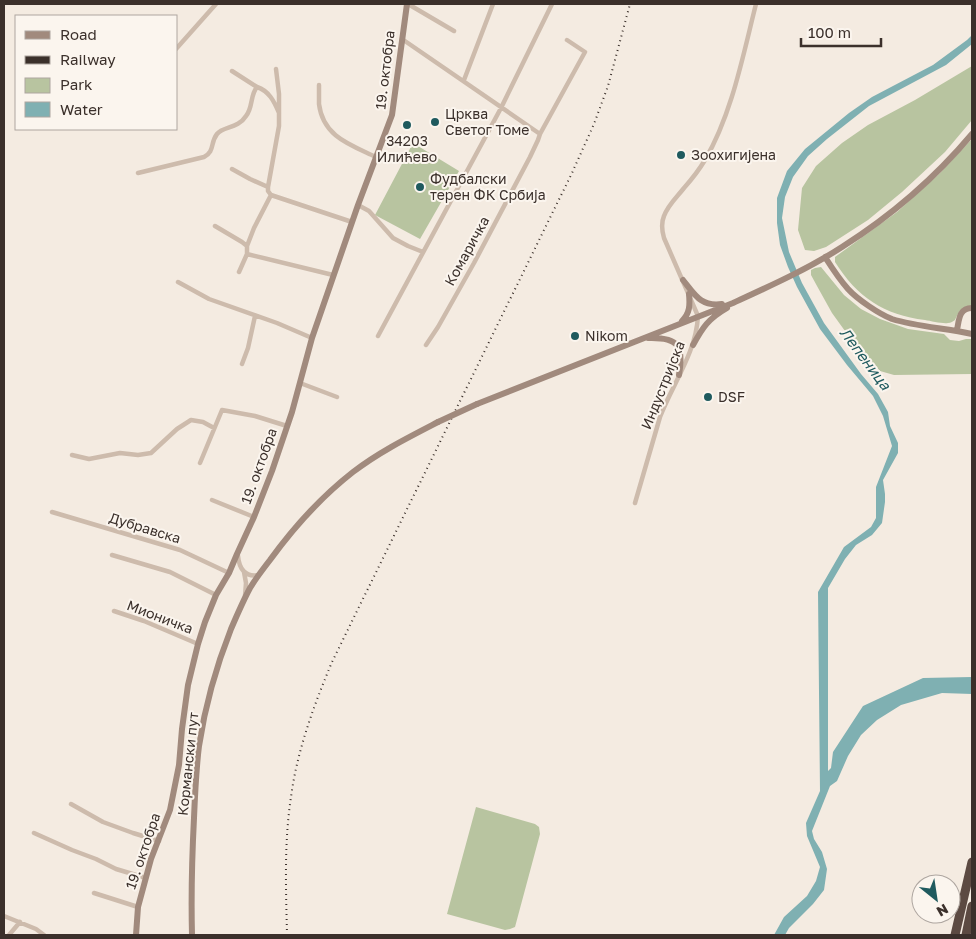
<svg xmlns="http://www.w3.org/2000/svg" width="976" height="939" font-family="'Golos Text',sans-serif">
	<style>
		.green { fill: #b8c4a0 }
		.water { fill: #7fb0b2 }
		.lines { fill: none; stroke-linecap: round; stroke-linejoin: round }
		.street { stroke: #cdbbac; stroke-width: 4.5 }
		.secondary { stroke: #a18a7d; stroke-width: 6 }
		.highway { stroke: #5c4a42; stroke-width: 9 }
		.rail { stroke: #3b302b; stroke-width: 2; stroke-dasharray: 1 4; stroke-linecap: butt }
		.secondary-bridge { stroke: #a18a7d; stroke-width: 6 }
		.poi-dot { fill: #1f5a5e; stroke: #fbf5ee; stroke-width: 2 }
		.labels { text-anchor: middle; stroke-width: 4; stroke-linejoin: round; paint-order: stroke }
		.street-label { font-size: 14px; fill: #3b302b; stroke: #fbf5ee }
		.poi-label { font-size: 14px; fill: #3b302b; stroke: #fbf5ee; text-anchor: start }
		.water-label { font-size: 15px; font-style: italic; fill: #1f5a5e; stroke: #fbf5ee }
	</style>
	<rect width="100%" height="100%" fill="#f4ebe1"/>
	<path class="green" d="M972 66V120L945 152 902 192 868 220 826 247 814 251 805 250 798 230 802 188 816 166 842 143 868 125 915 100Z
		M972 139V306C962 306 959 311 955 320 953 321 951 323 948 323 943 324 931 321 925 320 884 315 857 297 835 262V257L897 212 940 173Z
		M413 143 459 171 420 239 375 215Z
		M821 267 844 295 861 309 880 319 908 329 944 334 950 340 959 341 966 339H972V374L894 375 880 371 845 331 832 313 817 286 811 275V270L815 268Z
		M476 807 535 824 539 827 540 834 515 927 510 929 505 930 447 914Z"/>
	<path class="water" d="M972 35V44L946 65 869 106 827 139 808 156 793 177 785 197 782 218 789 252 802 283 824 323 861 374 878 394 888 412 890 426 898 443V453L883 480 885 494V502L882 523 872 535 856 545 845 559 828 588V771L831 768 833 752 863 706 923 678 972 677V694L942 693 901 705 877 720 861 735 848 756 837 781 830 786 812 831 814 839 822 852 827 869 824 890 813 904 789 928 785 935H774L784 917 807 896 816 881 820 867 807 836 806 823 820 791 818 592 844 547 871 527 876 518V487L892 446 883 416 873 396 847 365 820 329 797 287 788 267 780 245 777 223V198L787 171 805 149 849 113 872 97 933 65 967 40Z"/>
	<g class="lines">
		<path class="street" d="M408 4 454 31
			M402 39 540 134
			M176 49 216 4
			M232 71 257 87
			M464 80 493 4
			M319 85C319 91 319 98 319 104 323 137 351 145 376 157
			M232 169 250 179 268 187V191L271 195 352 222
			M138 173 204 157C215 151 210 143 217 134 223 126 238 129 246 116 253 108 250 95 257 87 269 91 274 101 279 113
			M268 187 279 126V94L276 69
			M358 205 369 211 393 238 408 246 423 252
			M215 226 242 242 247 246V254L333 275
			M247 246 254 228 271 195
			M239 272 247 254
			M178 282 209 299 277 323 312 338
			M378 336 501 108 552 4
			M426 345 438 327 474 263 530 157 538 140 540 134 585 52 567 40
			M242 364 248 348 255 316
			M300 383 337 397
			M72 455 89 459 120 453 138 455 151 453 177 429 191 420 203 422 214 428
			M200 463 222 410 255 416 287 426
			M212 500 254 517
			M635 503 660 417C673 383 696 353 698 316L664 238C662 231 661 223 664 216 668 205 677 197 684 188 692 179 699 170 705 160 732 114 743 55 756 4
			M52 512 180 550 229 573
			M112 555 170 572 216 595
			M238 556C239 568 245 578 259 575
			M244 572 246 583 245 596
			M114 611 144 621 198 644
			M71 804 103 822 133 833 159 841
			M34 833 72 850 96 859 116 869 146 878
			M94 893 138 907
			M4 916 36 929 44 935
			M9 935 20 922"/>
		<path class="secondary" d="M825 257C832 268 839 279 848 289 857 299 879 314 892 319 918 327 946 328 972 334
			M683 280C695 295 701 307 722 304
			M682 321C690 313 690 305 689 294
			M957 330C959 320 959 308 972 308
			M648 338C679 337 684 346 679 375
			M693 345C703 327 708 319 727 308
			M477 404 733 303C770 286 808 269 842 247 891 216 935 178 972 134
			M136 935 138 907 151 859 170 810 179 765 182 729 188 685 198 644 205 622 216 595 229 573 237 554 254 517 272 471 292 412 312 338 358 205 392 115 407 4
			M192 935C191 896 192 857 194 818 195 794 196 770 199 746 205 706 216 667 231 629 237 615 243 601 250 588 256 578 263 569 270 560 294 527 321 497 353 472 379 452 409 437 438 422"/>
		<path class="highway" d="M955 935 972 862
			M966 935 972 906"/>
		<path class="rail" d="M287 935C286 889 284 843 291 797 297 751 314 705 332 662L572 173 594 124 608 86 630 4"/>
		<path class="secondary-bridge" d="M438 422 477 404"/>
	</g>
	<g class="poi-dot">
		<circle cx="435" cy="122" r="5"/>
		<circle cx="407" cy="125" r="5"/>
		<circle cx="681" cy="155" r="5"/>
		<circle cx="420" cy="187" r="5"/>
		<circle cx="575" cy="336" r="5"/>
		<circle cx="708" cy="397" r="5"/>
	</g>
	<g class="labels">
		<g class="street-label">
			<text transform="translate(385 70) rotate(-83)" y="5">19. октобра</text>
			<text transform="translate(467 251) rotate(-61)" y="5">Комаричка</text>
			<text transform="translate(663 385) rotate(-68)" y="5">Индустријска</text>
			<text transform="translate(259 466) rotate(-70)" y="5">19. октобра</text>
			<text transform="translate(145 528) rotate(17)" y="5">Дубравска</text>
			<text transform="translate(160 617) rotate(21)" y="5">Мионичка</text>
			<text transform="translate(188 764) rotate(-84)" y="5">Кормански пут</text>
			<text transform="translate(143 851) rotate(-71)" y="5">19. октобра</text>
		</g>
		<g class="poi-label">
			<text x="445" y="119">Црква<tspan x="445" dy="16">Светог Томе</tspan></text>
			<text x="407" y="146" text-anchor="middle">34203<tspan x="407" dy="16">Илићево</tspan></text>
			<text x="691" y="160">Зоохигијена</text>
			<text x="430" y="184">Фудбалски<tspan x="430" dy="16">терен ФК Србија</tspan></text>
			<text x="585" y="341">Nikom</text>
			<text x="718" y="402">DSF</text>
		</g>
		<g class="water-label">
			<text transform="translate(865 359) rotate(53)" y="5">Лепеница</text>
		</g>
	</g>
	<rect width="976" height="939" fill="none" stroke="#3b302b" stroke-width="10"/>
	<rect x="15" y="15" width="162" height="115" fill="#fbf5ee" stroke="#aea6a0"/>
	<rect x="25" y="31" width="25" height="8" fill="#a18a7d" stroke="#aea6a0"/>
	<text x="60" y="40" font-size="15" fill="#3b302b">Road</text>
	<rect x="25" y="56" width="25" height="8" fill="#3b302b" stroke="#aea6a0"/>
	<text x="60" y="65" font-size="15" fill="#3b302b">Railway</text>
	<rect x="25" y="78" width="25" height="15" fill="#b8c4a0" stroke="#aea6a0"/>
	<text x="60" y="90" font-size="15" fill="#3b302b">Park</text>
	<rect x="25" y="102" width="25" height="15" fill="#7fb0b2" stroke="#aea6a0"/>
	<text x="60" y="115" font-size="15" fill="#3b302b">Water</text>
	<g transform="translate(936 899) rotate(150)"><circle r="24" fill="#fbf5ee" stroke="#aea6a0"/>
	<path d="M0-4L9 19L0 12L-9 19Z" fill="#1f5a5e"/>
	<text y="-8" font-size="14" font-weight="bold" text-anchor="middle" fill="#3b302b">N</text>
	</g>
	<path d="M801 38v8h80v-8" fill="none" stroke="#3b302b" stroke-width="2.5"/>
	<text x="808" y="38" font-size="15" fill="#3b302b" stroke="#fbf5ee" stroke-width="4" paint-order="stroke">100 m</text>
</svg>
